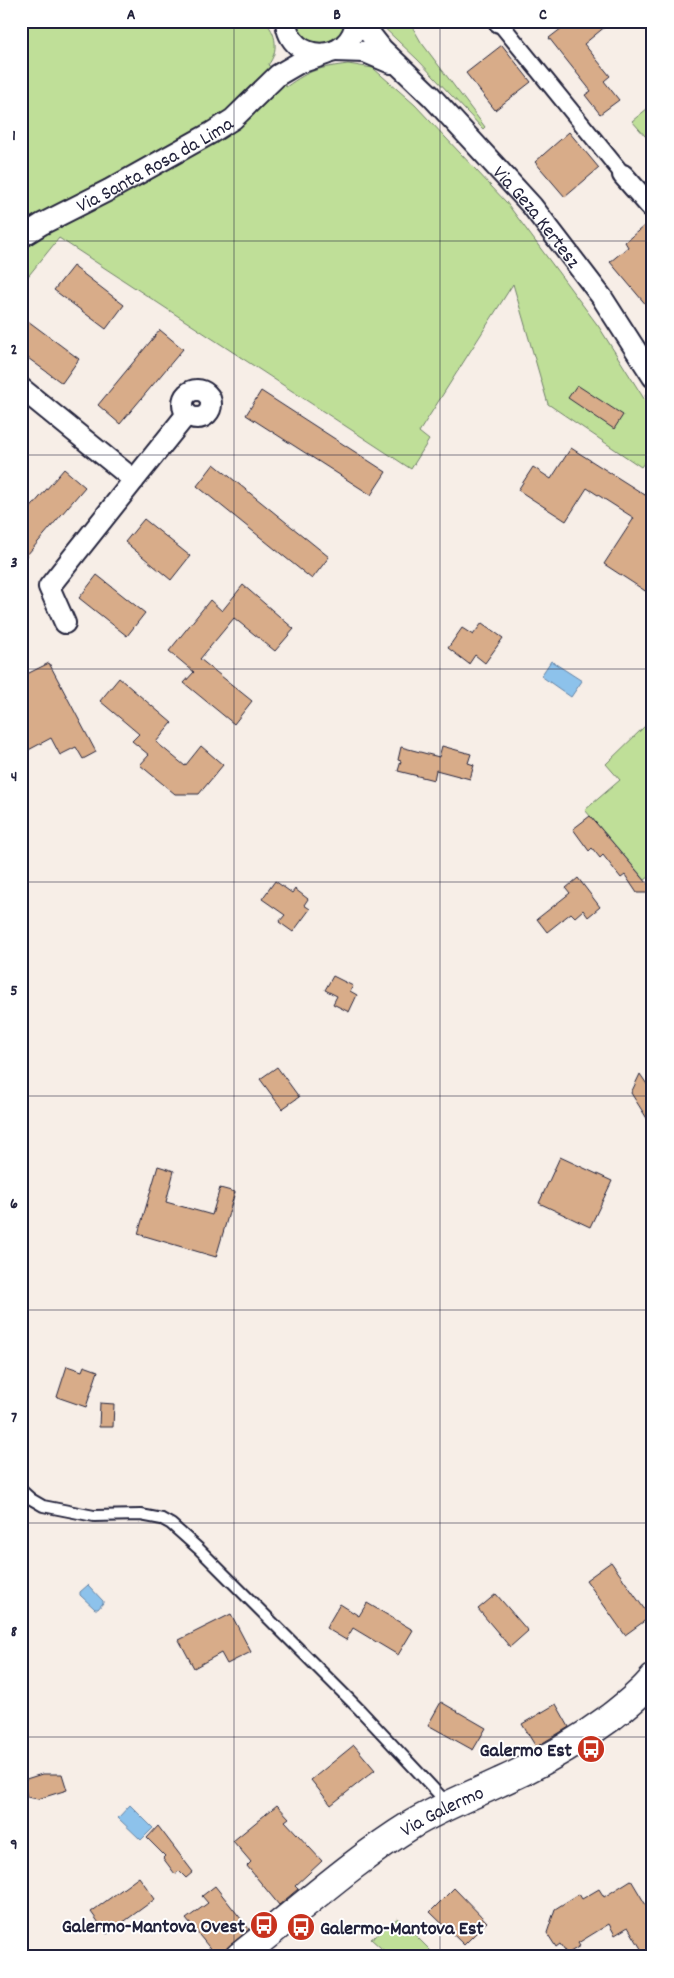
<svg xmlns="http://www.w3.org/2000/svg" width="674" height="1978" font-family="Dekko,sans-serif">
	<style>
		.green { fill: #bfdf98; stroke: #70806a }
		.water { fill: #8dc2eb; stroke: #6282a5 }
		.building { fill: #d8ac89; stroke: #22223b }
		.lines { fill: none; stroke-linecap: round; stroke-linejoin: round }
		.service-casing { stroke: #22223b; stroke-width: 14 }
		.pedestrian-casing { stroke: #22223b; stroke-width: 19 }
		.minor-casing { stroke: #22223b; stroke-width: 24 }
		.secondary-casing { stroke: #22223b; stroke-width: 31 }
		.path { stroke: #22223b; stroke-width: 3; stroke-dasharray: 4 4; stroke-linecap: butt }
		.service { stroke: #fff; stroke-width: 10 }
		.pedestrian { stroke: #fff; stroke-width: 15 }
		.minor { stroke: #fff; stroke-width: 20 }
		.secondary { stroke: #fff; stroke-width: 28 }
		.grid { fill: none; stroke: #22223b; stroke-width: 1; stroke-opacity: 0.55 }
		.labels { text-anchor: middle; stroke-width: 4; stroke-linejoin: round; paint-order: stroke }
		.street-label { font-size: 20px; fill: #22223b; stroke: #fff }
		.poi-label { font-size: 20px; font-weight: bold; fill: #22223b; stroke: #fff; text-anchor: end }
		.neatline { fill: none; stroke: #22223b; stroke-width: 2 }
		.grid-label { font-size: 16px; text-anchor: middle; font-weight: bold; fill: #22223b }
	</style>
	<rect width="100%" height="100%" fill="#f7eee7"/>
	<filter id="ink" filterUnits="userSpaceOnUse"><feTurbulence type="fractalNoise" baseFrequency=".02" numOctaves="2"/><feDisplacementMap in="SourceGraphic" scale="10" xChannelSelector="R" yChannelSelector="G"/><feConvolveMatrix kernelMatrix="1 2 1 2 8 2 1 2 1" color-interpolation-filters="sRGB"/></filter>
	<g filter="url(#ink)">
		<path class="green" d="M21 21H264C277 32 279 52 268 65L271 67 278 61 276 66 228 113 21 229Z
			M294 21H347C342 43 317 51 301 35 297 32 296 26 294 21Z
			M377 21H409L421 42 485 127 483 129 418 60Z
			M348 64 373 68 415 105 506 202 599 327 653 413V451L641 467 548 404 513 284 419 432 429 440 411 469 59 238 21 285V246L283 82 286 87C311 69 319 68 348 64Z
			M653 104V145L632 121Z
			M645 726 653 734V874L645 880 585 810 620 780 606 764Z
			M398 1918 437 1957H391L371 1939Z"/>
		<path class="water" d="M551 661 582 681 571 697 541 676Z
			M88 1585 103 1601V1603L98 1609H95L80 1595V1592Z
			M130 1805 153 1828 141 1840 118 1818Z"/>
		<path class="building" d="M571 21H612L584 44 610 76 604 81 619 100 600 114 585 95 591 91 549 38Z
			M502 45 531 82 495 110 466 73Z
			M569 132 599 168 565 197 535 162Z
			M644 226 653 237V313L610 262 628 247 625 242Z
			M73 266 124 305 106 329 54 290Z
			M28 321 79 359 62 383 21 353V330Z
			M160 330 183 349 120 424 98 405Z
			M577 385 623 415 614 429 568 398Z
			M261 391 386 472 371 495 246 415Z
			M571 448 653 500V596L604 564 634 518 587 488 566 521 518 490 533 467 551 479Z
			M214 464 329 557 312 579 197 486Z
			M64 469 85 487 21 562V519Z
			M144 519 190 556 171 580 125 542Z
			M97 575 145 613 127 636 79 598Z
			M243 585 294 629 275 651 234 618 200 659 252 701 234 724 184 683 194 672 169 651 210 600 222 611Z
			M482 623 503 638 485 663 475 655 469 664 448 648 462 628 473 635Z
			M49 663 96 752 83 759 76 747 60 755 51 738 21 754V677Z
			M119 678 172 723 156 742 185 766 201 746 223 765 199 794H175L140 765 149 755 132 741 139 734 100 701Z
			M442 746 471 754 468 763 474 765 470 779 436 770 434 780 398 771 401 761 398 760 401 747 439 757Z
			M590 816 653 890V893H637L625 875 621 878 603 855 600 858 592 848 589 851 573 829Z
			M578 878 600 907 588 917 583 910 575 917 571 913 547 932 537 919 570 893 566 888Z
			M275 881 292 893 295 889 308 899 304 905 310 909 293 932 279 922 285 915 262 899Z
			M333 976 353 986 350 991 357 995 349 1012 333 1004 337 996 325 990Z
			M277 1067 299 1097 282 1109 260 1079Z
			M640 1074 653 1093V1128L631 1093Z
			M560 1157 612 1181 590 1227 539 1203Z
			M158 1166 174 1171 166 1202 212 1215 220 1188 235 1192 216 1257 138 1234Z
			M67 1366 82 1371 84 1366 98 1371 86 1407 57 1397Z
			M100 1403 114 1404 113 1427H99Z
			M611 1562 650 1617 625 1635 586 1580Z
			M496 1594 528 1631 510 1647 478 1609Z
			M367 1603 413 1630 398 1655 353 1628 346 1640 326 1628 340 1604 359 1616Z
			M231 1614 251 1652 227 1664 221 1653 194 1668 179 1640Z
			M441 1702 486 1728 473 1750 428 1725Z
			M556 1704 569 1727 536 1747 522 1724Z
			M354 1745 375 1770 331 1805 311 1780Z
			M42 1774H62L67 1790 38 1799 27 1797 23 1780Z
			M277 1805 289 1818 285 1821 322 1861 295 1886 298 1889 279 1905 247 1866 251 1862 233 1841Z
			M158 1826 193 1872 186 1878 179 1871 175 1874 163 1858 165 1856 147 1838Z
			M139 1877 155 1899 107 1934 91 1912Z
			M631 1880 653 1917V1957H646L628 1927 615 1935 609 1924 578 1943 580 1946 567 1954 560 1944 556 1947 547 1933 555 1909 579 1894 582 1899 599 1889 604 1897Z
			M215 1886 249 1929 217 1957 186 1919 208 1903 202 1896Z
			M454 1888 487 1922 464 1945 430 1912Z"/>
		<g class="lines">
			<defs>
				<path id="service" d="M21 1490 31 1499 43 1506 94 1516 141 1515 162 1519 171 1524 199 1549 360 1710 448 1804"/>
				<path id="pedestrian" d="M499 22 620 171"/>
				<g id="minor">
					<path d="M286 21C289 64 351 65 356 21"/>
					<path id="s1" d="M360 21 382 49 431 96 532 206 601 296 653 377"/>
					<path d="M499 21V22"/>
					<path d="M335 51 365 52 391 63"/>
					<path d="M623 175 653 209"/>
					<path id="s2" d="M21 237 42 224 109 190 211 133 233 119 278 75 297 64 326 54"/>
					<path d="M21 388 134 480 49 587 65 623"/>
					<circle cx="197" cy="404" r="14"/>
					<path d="M134 480 187 414"/>
				</g>
				<g id="secondary">
					<path id="s3" d="M239 1957C296 1913 350 1863 411 1825 439 1808 470 1796 500 1782 539 1765 577 1742 611 1717 626 1705 641 1694 653 1679"/>
				</g>
			</defs>
			<use href="#service" class="service-casing"/>
			<use href="#pedestrian" class="pedestrian-casing"/>
			<use href="#minor" class="minor-casing"/>
			<use href="#secondary" class="secondary-casing"/>
			<path class="path" d="M646 395 653 405"/>
			<use href="#service" class="service"/>
			<use href="#pedestrian" class="pedestrian"/>
			<use href="#minor" class="minor"/>
			<use href="#secondary" class="secondary"/>
		</g>
	</g>
	<path class="grid" d="M234 21V1957M440 21V1957M21 241H653M21 455H653M21 669H653M21 882H653M21 1096H653M21 1310H653M21 1523H653M21 1737H653"/>
	<defs>
		<symbol id="bus-disc" viewBox="-11 -11 22 22"><circle r="9.5" fill="#c8321e" stroke="#fff"/><path d="M-5-6H5V4H4V6H2V4H-2V6H-4V4H-5ZM-3.5-4V0h7V-4ZM-3.5 1.2v1.5H-2V1.2ZM2 1.2v1.5H3.5V1.2Z" fill="#fff"/></symbol>
	</defs>
	<g fill-rule="evenodd">
		<use href="#bus-disc" x="575" y="1733" width="32" height="32"/>
		<use href="#bus-disc" x="248" y="1909" width="32" height="32"/>
		<use href="#bus-disc" x="285" y="1911" width="32" height="32"/>
	</g>
	<g class="labels">
		<g class="street-label">
			<text dy="7" stroke="none"><textPath href="#s2" startOffset="152">Via Santa Rosa da Lima</textPath></text>
			<text dy="7" stroke="none"><textPath href="#s1" startOffset="264">Via Geza Kertesz</textPath></text>
			<text dy="7" stroke="none"><textPath href="#s3" startOffset="251">Via Galermo</textPath></text>
		</g>
		<g class="poi-label">
			<text x="572" y="1756">Galermo Est</text>
			<text x="245" y="1932">Galermo-Mantova Ovest</text>
			<text x="320" y="1934" text-anchor="start">Galermo-Mantova Est</text>
		</g>
	</g>
	<rect width="674" height="1978" fill="none" stroke="#fff" stroke-width="55"/>
	<rect x="28" y="28" width="618" height="1922" class="neatline"/>
	<g class="grid-label">
		<text x="131" y="19">A</text>
		<text x="337" y="19">B</text>
		<text x="543" y="19">C</text>
		<text x="14" y="140">1</text>
		<text x="14" y="354">2</text>
		<text x="14" y="567">3</text>
		<text x="14" y="781">4</text>
		<text x="14" y="995">5</text>
		<text x="14" y="1208">6</text>
		<text x="14" y="1422">7</text>
		<text x="14" y="1636">8</text>
		<text x="14" y="1849">9</text>
	</g>
</svg>
